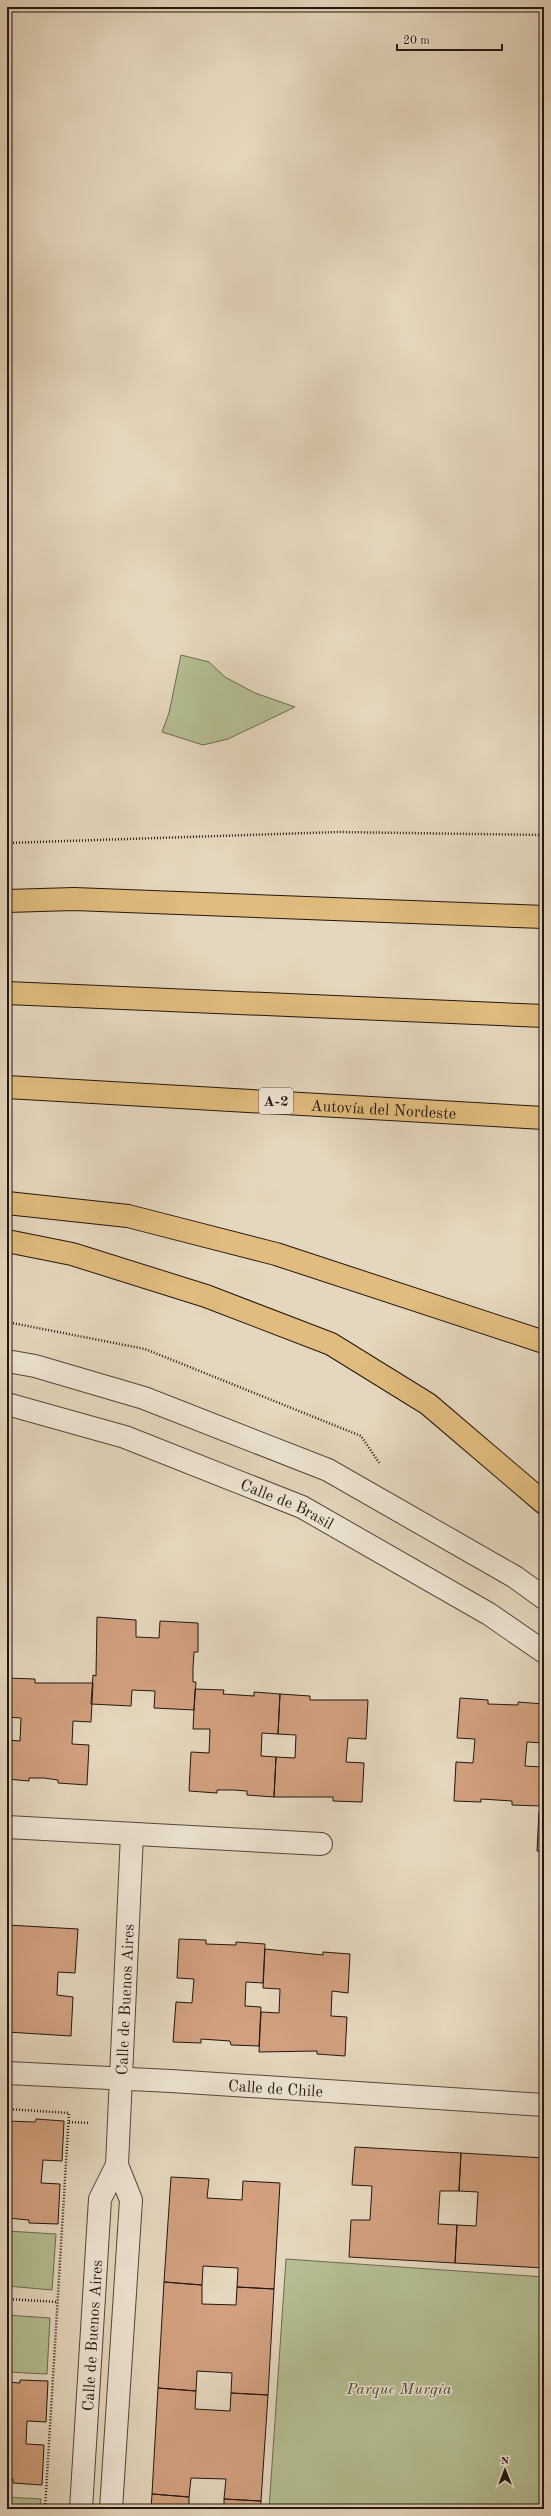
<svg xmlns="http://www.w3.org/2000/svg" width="551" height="2516" font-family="'Old Standard TT',serif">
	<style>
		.green { fill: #b4be92; stroke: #6b6a51 }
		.building { fill: #d2a07f; stroke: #221610 }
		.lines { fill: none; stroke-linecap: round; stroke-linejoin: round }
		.minor-casing { stroke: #53463b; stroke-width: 24 }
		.highway-casing { stroke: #221610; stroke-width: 24 }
		.path { stroke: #221610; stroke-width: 2.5; stroke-dasharray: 1 2; stroke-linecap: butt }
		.minor { stroke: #eee5d4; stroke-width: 22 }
		.highway { stroke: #e2bc7e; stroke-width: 22 }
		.labels { text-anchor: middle; stroke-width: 3; stroke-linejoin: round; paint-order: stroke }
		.shield { fill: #eee5d4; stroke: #5f544b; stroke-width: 1 }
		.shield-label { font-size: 15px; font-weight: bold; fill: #221610 }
		.street-label { font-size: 16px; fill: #221610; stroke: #eee5d4 }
		.park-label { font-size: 16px; font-style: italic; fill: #4e4837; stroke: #eee5d4 }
	</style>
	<rect width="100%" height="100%" fill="#e5d7bd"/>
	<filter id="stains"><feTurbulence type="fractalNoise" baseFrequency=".005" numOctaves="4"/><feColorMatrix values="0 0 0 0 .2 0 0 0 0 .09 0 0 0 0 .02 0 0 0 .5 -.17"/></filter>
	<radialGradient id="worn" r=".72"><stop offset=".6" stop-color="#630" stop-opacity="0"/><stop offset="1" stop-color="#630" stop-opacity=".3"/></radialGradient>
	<path class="green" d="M181 655 209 662 225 677 255 693 295 707 228 739 203 745 162 732 169 713Z
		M7 2231 56 2234 52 2290 7 2286Z
		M286 2259 544 2277V2509H269Z
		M7 2315 50 2318 47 2374 7 2372Z
		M7 2497 41 2499 40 2509H7Z"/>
	<path class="building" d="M97 1617 136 1620V1637L159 1638 160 1621 198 1623V1652H194L193 1668V1682H196L194 1710 154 1708 155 1691 132 1690 131 1706 91 1704 93 1675 96 1676Z
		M7 1678 35 1679V1683H93L91 1722 73 1721 72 1744 89 1745 87 1785 58 1783V1780L44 1778H29V1781L7 1779V1740L20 1741 21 1718 7 1717Z
		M195 1689 224 1690 223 1694 254 1696V1692L280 1694 278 1734 262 1733 261 1756 276 1757 274 1797 247 1795V1791L234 1790H217V1793L189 1791 191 1752 209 1753 210 1729H193Z
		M280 1694 310 1696V1700H368L366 1739 348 1738 346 1762 364 1763 362 1802 333 1801V1797H274L276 1757 295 1758 296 1735 278 1734Z
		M460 1698 488 1700V1704L518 1705V1702L544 1704 543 1743 527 1742 525 1766 542 1767 540 1806 512 1805V1801L481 1799V1802L454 1801 456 1762 473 1763 475 1739 457 1738Z
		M543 1749H544V1789H541Z
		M539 1812H544V1852L537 1851Z
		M7 1925 78 1929 75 1973 58 1972 57 1995 73 1997 71 2036 7 2032Z
		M179 1939 206 1940V1944L236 1945V1942L265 1944 263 1983 246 1982 245 2006 261 2007 259 2046 231 2045 230 2041 201 2039V2043L173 2042 176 2002 192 2003 194 1979 177 1978Z
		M265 1949 323 1955V1952L350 1954 348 1993 332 1991 331 2016 347 2017 345 2056 317 2054V2051L259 2052 261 2012 279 2013 280 1989 263 1988Z
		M36 2119 64 2121 62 2161 43 2160 41 2183 60 2184 58 2224 29 2223V2220L7 2218V2121L35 2122Z
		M355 2147 461 2153 459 2191H440L438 2224 457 2225 455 2263 349 2257 351 2220H370L372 2186 352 2185Z
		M461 2153 544 2158V2268L455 2263 457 2225 476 2226 478 2192 459 2191Z
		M171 2177 209 2179 207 2198 242 2200 243 2181 280 2183 274 2289 237 2287 238 2268 203 2266 202 2285 164 2282Z
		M164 2282 202 2285V2304L236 2305 237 2287 274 2289 268 2395 231 2393 232 2373 197 2371 196 2391 158 2388Z
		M20 2380 48 2381 46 2422 27 2421 26 2444 44 2445 42 2485 13 2483V2479H7V2382L20 2383Z
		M158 2388 196 2391 195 2409 230 2411 231 2393 268 2395 261 2501 224 2499 226 2479 191 2478 189 2497 152 2494Z
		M152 2494 189 2497V2509H151Z
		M224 2499 261 2501V2509H224Z"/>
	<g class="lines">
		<defs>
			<g id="minor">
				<path d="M7 1361 35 1366 144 1398 328 1470 515 1577 544 1598"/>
				<path id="s1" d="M7 1404 125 1437 302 1507 489 1614 544 1652"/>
				<path d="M7 1827 321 1844"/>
				<path id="s2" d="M7 2073 171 2081 544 2105"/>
				<path id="s3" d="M81 2509 100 2199 117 2165"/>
				<path id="s4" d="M111 2509 131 2200 117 2165 132 1834"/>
			</g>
			<g id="highway">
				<path d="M7 901 74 899 544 917"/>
				<path d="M7 993 544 1016"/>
				<path id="s5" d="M7 1087 544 1118"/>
				<path d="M7 1203 128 1216 276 1254 544 1342"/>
				<path d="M7 1241 72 1254 206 1296 331 1344 428 1404 544 1503"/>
			</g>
		</defs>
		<use href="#minor" class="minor-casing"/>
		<use href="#highway" class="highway-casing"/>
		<path class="path" d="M7 843 338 832 544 835
			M7 1322 145 1349 361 1436 380 1464
			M7 2109 69 2113 45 2509
			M69 2122 90 2123
			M7 2299 58 2302"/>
		<use href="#minor" class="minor"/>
		<use href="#highway" class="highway"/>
	</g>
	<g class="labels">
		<rect class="shield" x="259" y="1088" width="34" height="26" rx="3"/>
		<g class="shield-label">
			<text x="276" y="1106">A-2</text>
		</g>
		<g class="street-label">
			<text dy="6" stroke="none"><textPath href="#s5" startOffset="377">Autovía del Nordeste</textPath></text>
			<text dy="6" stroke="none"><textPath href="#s1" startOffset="298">Calle de Brasil</textPath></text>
			<text dy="6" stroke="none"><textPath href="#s4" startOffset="513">Calle de Buenos Aires</textPath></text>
			<text dy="6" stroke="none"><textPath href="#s2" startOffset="269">Calle de Chile</textPath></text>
			<text dy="6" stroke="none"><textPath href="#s3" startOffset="174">Calle de Buenos Aires</textPath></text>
		</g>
		<g class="park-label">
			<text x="399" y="2394">Parque Murgía</text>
		</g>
	</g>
	<rect width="551" height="2516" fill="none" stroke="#e5d7bd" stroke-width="24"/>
	<rect x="8" y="8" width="535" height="2500" fill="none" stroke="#221610" stroke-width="2"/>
	<rect x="12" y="12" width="527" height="2492" fill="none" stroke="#221610"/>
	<g transform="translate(505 2470)" stroke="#eee5d4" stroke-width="3" paint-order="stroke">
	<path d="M0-3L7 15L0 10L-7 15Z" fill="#221610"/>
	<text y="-6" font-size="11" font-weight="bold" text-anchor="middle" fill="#221610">N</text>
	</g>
	<path d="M397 44v6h105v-6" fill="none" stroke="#221610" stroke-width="2"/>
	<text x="403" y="44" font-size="12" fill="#221610" stroke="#eee5d4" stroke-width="3" paint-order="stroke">20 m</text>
	<rect width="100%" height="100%" filter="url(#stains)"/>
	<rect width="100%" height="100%" fill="url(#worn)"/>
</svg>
